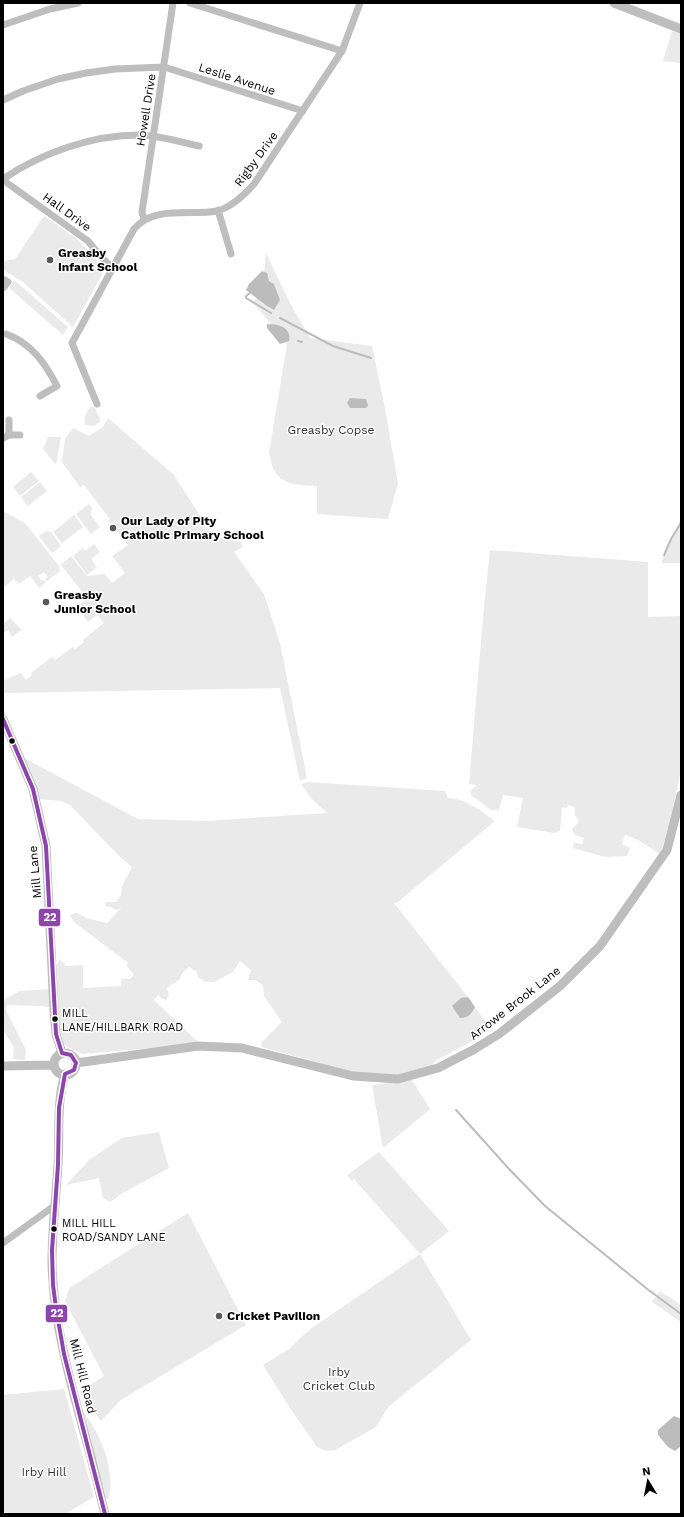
<svg xmlns="http://www.w3.org/2000/svg" width="684" height="1517" font-family="'Work Sans',sans-serif">
	<style>
		.green { fill: #eaeaea }
		.water { fill: #bcbcbc }
		.lines { fill: none; stroke-linecap: round; stroke-linejoin: round }
		.stream { stroke: #bcbcbc; stroke-width: 2 }
		.minor { stroke: #bebebe; stroke-width: 7 }
		.tertiary { stroke: #bebebe; stroke-width: 9 }
		.bus-1-casing { stroke: #fff; stroke-width: 7 }
		.bus-1 { stroke: #8e44ad; stroke-width: 4 }
		.poi-dot { fill: #595959; stroke: #fff; stroke-width: 1.5 }
		.bus-dot { fill: #000; stroke: #fff; stroke-width: 1.5 }
		.labels { text-anchor: middle; stroke-width: 3; stroke-linejoin: round; paint-order: stroke }
		.bus-label { font-size: 11px; fill: #000; stroke: #fff; text-anchor: start }
		.street-label { font-size: 12px; fill: #000; stroke: #fff }
		.poi-label { font-size: 12px; font-weight: bold; fill: #000; stroke: #fff; text-anchor: start }
		.park-label { font-size: 12px; fill: #303030; stroke: #fff }
		.line-badge { stroke: #fff; stroke-width: 1.5 }
		.badge-label { font-size: 11px; text-anchor: middle; font-weight: bold; fill: #fff }
	</style>
	<rect width="100%" height="100%" fill="#fff"/>
	<path class="green" d="M672 31 681 34V63L663 61Z
		M44 216 77 239 104 268V271L73 327 23 282 3 270V261L15 259Z
		M266 253 291 305 310 338 372 346 385 408 398 484 388 519 317 514V486C302 485 280 486 273 468 271 464 271 458 269 453L287 344 254 303 264 273Z
		M14 280 68 327 63 335 9 288Z
		M92 406 95 408 100 419V422L94 426 85 425C83 418 87 410 92 406Z
		M108 418 174 475 209 530 219 538 241 542 243 547 234 552 264 594 280 643 307 778 300 781 280 688 3 693V681L21 673 26 680 32 675 31 673 52 657 55 660 73 647 75 649 84 642 83 640 104 623 97 615 88 622 82 614 81 603 87 598 61 565 71 556 87 576 105 574 112 583 125 573 112 556 128 545 108 520 110 519 84 485 80 487 62 462 65 439 73 428 89 436 103 427Z
		M48 437H61L56 465 43 449Z
		M31 472 39 481 20 496 13 487Z
		M40 482 47 491 28 506 21 497Z
		M89 504 92 508 91 515 100 527 91 534 76 514Z
		M3 511 25 523 59 566 60 571 47 581 45 579 48 577 44 572 38 576 42 581 44 580 46 582 39 588 30 576 19 584 14 579 3 588Z
		M74 515 83 527 62 543 53 532Z
		M681 518V563H661L678 524Z
		M46 531 51 532 61 546 52 553 39 536Z
		M94 544 100 552 91 559 97 567 87 575 73 556 83 548 85 551Z
		M490 550 648 562V617L681 616V770L669 827 660 854 638 840 625 835 622 844 630 848 627 856 605 857 573 848 574 843 582 844 584 838 575 835 572 829 578 823V819L575 816V807L568 805 566 808 562 807 560 831 554 833 517 827 523 798 503 795 499 810H491L471 795V790L477 785 469 784 483 618Z
		M10 618 22 630 12 637 8 630 3 634V624Z
		M24 758 138 819 207 821 327 813 312 799 301 784 308 782 445 791 448 798C466 799 481 811 495 821L398 902 394 903 464 992 485 1021 489 1020 494 1022 493 1027 467 1044 435 1061 433 1066 399 1075 355 1073 262 1047 261 1043 282 1022 264 996 263 985 255 980H248L251 970 240 961 233 972 214 982H206L198 977 197 972 189 967 182 973 180 979 167 988 169 995 166 1000 161 998 158 995 154 1000 198 1042 151 1048 82 1054 64 1045 60 1030 57 997V965L60 959 66 966 83 965V988L121 986V979H130L134 975 126 965 128 963 74 922 70 915 77 913 86 918 107 923 121 908 116 910 111 907 105 906 106 902H116L121 895 122 886 132 867 120 857 70 805 60 801 39 799Z
		M49 989 50 1007C36 1005 21 1006 7 1005L6 1010 26 1050 25 1060 13 1059 14 1048 3 1029V1000L20 991Z
		M412 1080 430 1109 383 1148 372 1085Z
		M159 1132 169 1168 121 1194 110 1202 103 1198 99 1178 66 1185 89 1160 122 1138Z
		M379 1152 449 1231 420 1254 471 1340 388 1407 376 1427 335 1450 326 1451 317 1447 290 1408 263 1365 289 1349 309 1330 420 1254 354 1179 352 1181 347 1175Z
		M188 1213 246 1325 121 1400 101 1421 79 1392 104 1376 65 1301 69 1288Z
		M660 1291 681 1305V1322L652 1302Z
		M64 1389 94 1497 65 1514H3V1395Z
		M83 1412C101 1434 115 1469 109 1498L108 1499 104 1498Z"/>
	<path class="water" d="M262 271 267 273 269 281 274 284 280 300 274 310 267 306 246 290 249 284Z
		M267 324C278 324 292 327 289 341L280 344 267 328Z
		M350 398 366 399 368 405 366 408H350L347 403Z
		M468 997 475 1007C471 1014 469 1018 460 1018L452 1006 461 998Z
		M674 1416 681 1419V1446L675 1451 668 1447 658 1435V1430Z"/>
	<g class="lines">
		<path class="stream" d="M250 293 246 296V298L271 313
			M280 318 333 346 371 358
			M298 341 302 342
			M664 555 671 539 681 523
			M456 1110 511 1171 545 1206 646 1288 681 1314"/>
		<path class="minor" d="M190 3 342 51
			M3 25 50 9 78 3
			M3 100 23 91 58 79 86 73 115 69 164 67 303 111
			M3 179C41 153 92 135 139 135 159 135 179 142 199 146
			M3 180 88 241 102 258 113 268
			M218 210 231 254
			M144 219 142 212 173 3
			M3 279 8 282 4 287
			M6 334C31 343 45 363 57 386L40 396
			M97 404 72 343 134 229C154 205 190 216 217 211 232 207 244 195 254 184L342 51 360 3
			M9 435V420
			M3 438 9 435H20
			M3 1243 54 1206"/>
		<path class="tertiary" d="M614 3 681 29
			M3 719 33 789 46 846 54 1010 56 1034 62 1053
			M54 1064a11 11 0 1 1 22 0a11 11 0 1 1-22 0Z
			M76 1063 198 1046 242 1048 353 1076 398 1079 438 1068 473 1050 499 1034 560 986 600 946 667 850 681 795
			M3 1066 54 1065
			M65 1074C56 1104 60 1135 58 1165 56 1197 52 1229 52 1262 53 1324 71 1384 87 1443 94 1467 99 1491 105 1514"/>
		<defs>
			<path id="bus-1" d="M3 719 33 789 46 846 56 1034 62 1053 71 1055 76 1063 74 1070 65 1074 59 1108 58 1165 52 1250 53 1285 56 1308 64 1354 105 1514"/>
		</defs>
		<use href="#bus-1" class="bus-1-casing"/>
		<use href="#bus-1" class="bus-1"/>
	</g>
	<g class="poi-dot">
		<circle cx="50" cy="260" r="4"/>
		<circle cx="113" cy="528" r="4"/>
		<circle cx="46" cy="602" r="4"/>
		<circle cx="219" cy="1316" r="4"/>
	</g>
	<g class="bus-dot">
		<circle cx="12" cy="741" r="3.5"/>
		<circle cx="55" cy="1019" r="3.5"/>
		<circle cx="54" cy="1229" r="3.5"/>
	</g>
	<g class="labels">
		<g class="bus-label">
			<text x="62" y="1017">MILL<tspan x="62" dy="14">LANE/HILLBARK ROAD</tspan></text>
			<text x="62" y="1227">MILL HILL<tspan x="62" dy="14">ROAD/SANDY LANE</tspan></text>
		</g>
		<g class="street-label">
			<text transform="translate(237 79) rotate(18)" y="4">Leslie Avenue</text>
			<text transform="translate(146 110) rotate(-81)" y="4">Howell Drive</text>
			<text transform="translate(256 159) rotate(-54)" y="4">Rigby Drive</text>
			<text transform="translate(67 212) rotate(36)" y="4">Hall Drive</text>
			<text transform="translate(35 872) rotate(-95)" y="4">Mill Lane</text>
			<text transform="translate(515 1003) rotate(-38)" y="4">Arrowe Brook Lane</text>
			<text transform="translate(83 1376) rotate(76)" y="4">Mill Hill Road</text>
		</g>
		<g class="poi-label">
			<text x="58" y="257">Greasby<tspan x="58" dy="14">Infant School</tspan></text>
			<text x="121" y="525">Our Lady of Pity<tspan x="121" dy="14">Catholic Primary School</tspan></text>
			<text x="54" y="599">Greasby<tspan x="54" dy="14">Junior School</tspan></text>
			<text x="227" y="1320">Cricket Pavilion</text>
		</g>
		<g class="park-label">
			<text x="331" y="434">Greasby Copse</text>
			<text x="339" y="1376">Irby<tspan x="339" dy="14">Cricket Club</tspan></text>
			<text x="44" y="1476">Irby Hill</text>
		</g>
	</g>
	<g class="line-badge">
		<rect x="38" y="908" width="23" height="19" rx="4" fill="#8e44ad"/>
		<rect x="45" y="1304" width="23" height="19" rx="4" fill="#8e44ad"/>
	</g>
	<g class="badge-label">
		<text x="50" y="921">22</text>
		<text x="57" y="1317">22</text>
	</g>
	<rect width="684" height="1517" fill="none" stroke="#000000" stroke-width="8"/>
	<g transform="translate(648 1481) rotate(350)" stroke="#ffffff" stroke-width="3" paint-order="stroke">
	<path d="M0-3L7 15L0 10L-7 15Z" fill="#000000"/>
	<text y="-6" font-size="11" font-weight="bold" text-anchor="middle" fill="#000000">N</text>
	</g>
</svg>
